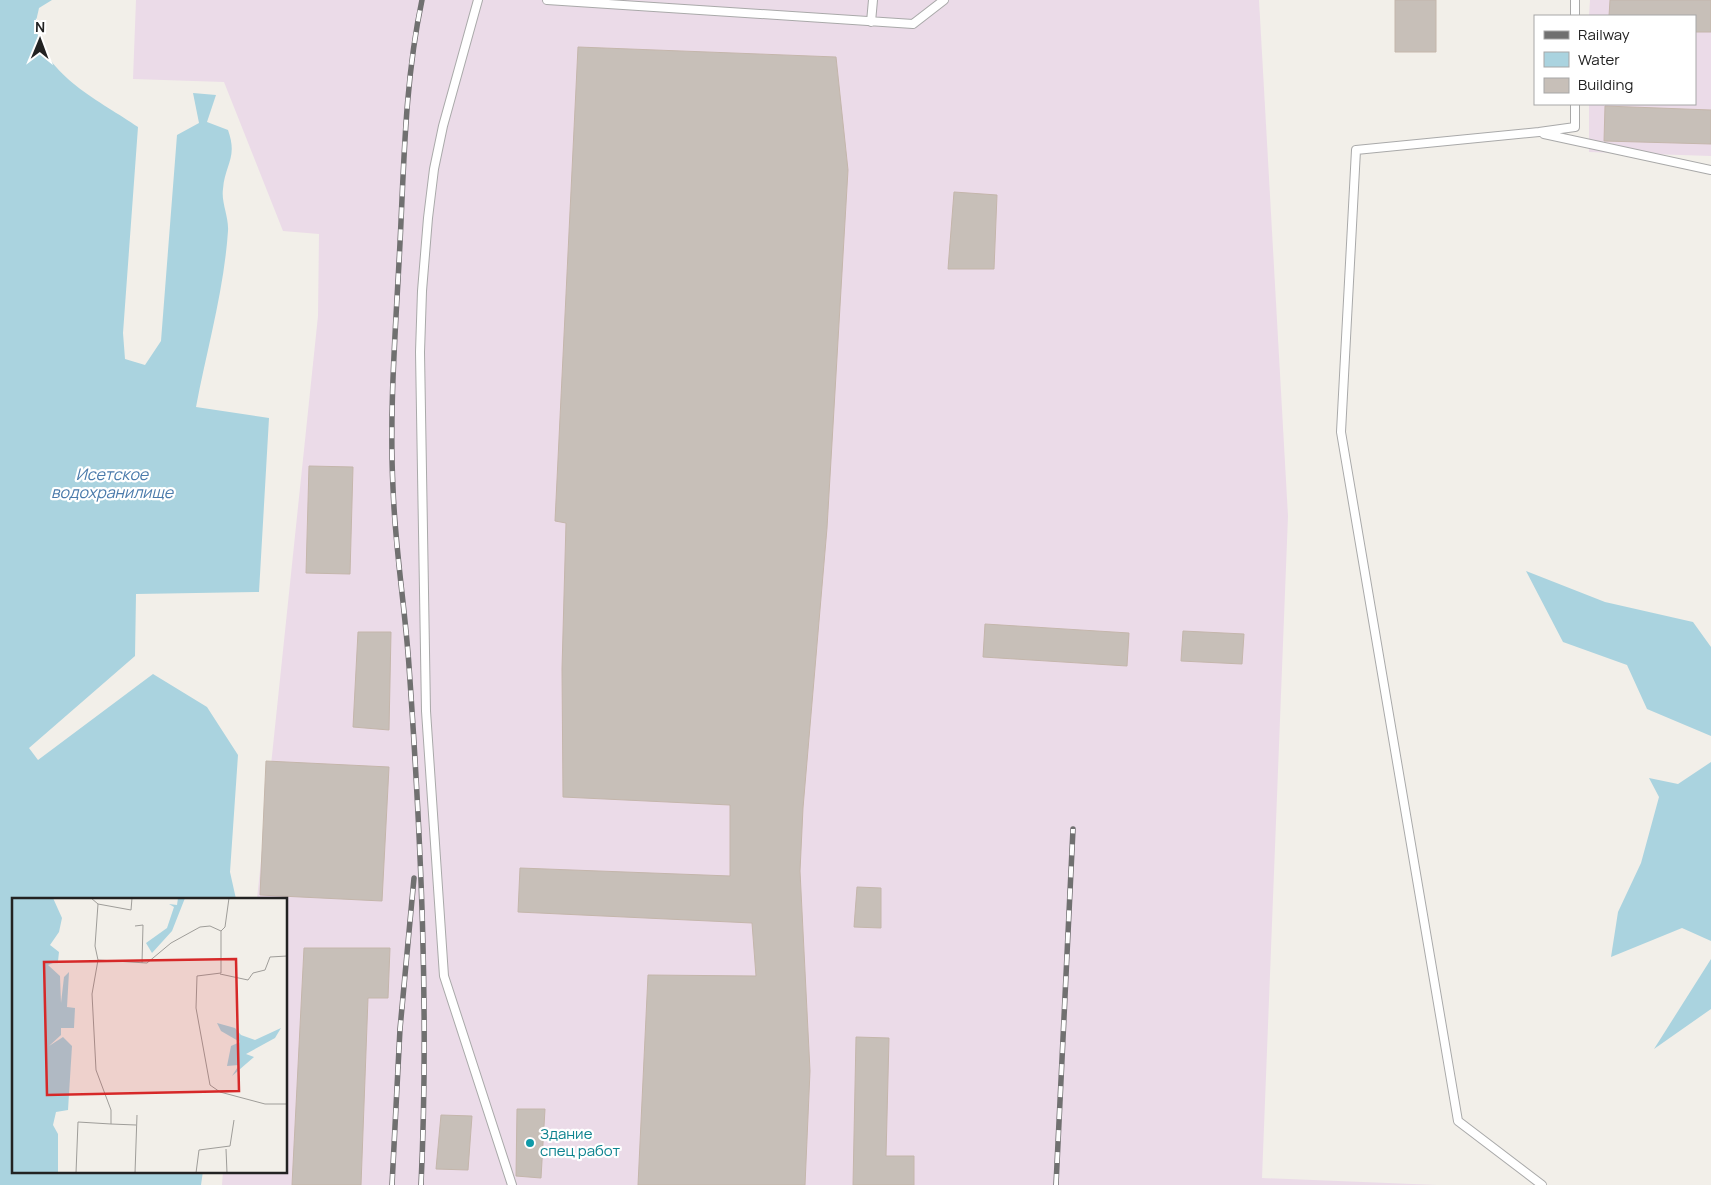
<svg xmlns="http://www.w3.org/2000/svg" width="1711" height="1185" font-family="Manrope,sans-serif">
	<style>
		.industrial { fill: #ebdbe8 }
		.water { fill: #aad3df }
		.building { fill: #c7bfb8; stroke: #c4b6ab }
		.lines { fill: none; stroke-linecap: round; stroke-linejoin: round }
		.lane-casing { stroke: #a9a9a9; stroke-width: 10 }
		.lane { stroke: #fff; stroke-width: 8 }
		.rail-casing { stroke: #707070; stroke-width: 5.5 }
		.rail { stroke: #fff; stroke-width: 4; stroke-dasharray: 11; stroke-linecap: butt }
		.culture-dot { fill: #0f9aa8; stroke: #fff; stroke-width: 2 }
		.labels { text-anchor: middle; stroke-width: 4.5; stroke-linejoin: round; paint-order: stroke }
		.culture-label { font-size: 15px; fill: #0d838f; stroke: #fff; text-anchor: start }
		.water-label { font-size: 16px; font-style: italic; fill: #4a7aab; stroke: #fff }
		.inset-road { fill: none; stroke: #9f9d99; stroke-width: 1 }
		.view { fill: #d62828; fill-opacity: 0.15; stroke: #d62828; stroke-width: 2.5 }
		.inset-edge { fill: none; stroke: #222; stroke-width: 2.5 }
	</style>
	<rect width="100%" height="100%" fill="#f2efe9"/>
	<path class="industrial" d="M136 0H1259L1288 516 1262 1178 1437 1185H222L223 1171H286V899H257L318 316 319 234 283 231 224 82 133 79Z
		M1590 0H1711V156L1589 152V104H1695V16H1589Z"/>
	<path class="water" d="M0 0H52L39 8C38 14 35 22 36 27 44 76 102 102 138 127L123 333 125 359 145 365 161 341 177 135 199 123 193 93 216 95 207 122 228 130C238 158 225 164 223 189 221 202 229 217 228 231 224 290 207 349 196 407L269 418 259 592 136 594 135 656 29 748 38 760 153 674 207 707 238 755 230 872 236 899H14V1171H203L201 1185H0Z
		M1526 571 1605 602 1693 622 1711 647V736L1647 709 1627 665 1563 642Z
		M1711 762V941L1682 928 1611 957 1618 912 1641 863 1659 797 1649 778 1678 784Z
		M1711 959V1009L1654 1049Z"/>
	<path class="building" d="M1395 0H1436V52H1395Z
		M1610 0H1711V32H1695V16H1609Z
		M578 47 836 57 848 170 827 528 803 808 800 871 810 1071 805 1185H638L648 975 756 976 752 923 518 912 520 868 730 876V805L563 797 562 669 566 523 555 521Z
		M1605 106 1711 110V144L1604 141Z
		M954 192 997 195 994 269H948Z
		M309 466 353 467 350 574 306 573Z
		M985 624 1129 633 1127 666 983 657Z
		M1183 631 1244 634 1242 664 1181 661Z
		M358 632H391L389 730 353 727Z
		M266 761 389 767 382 901 260 895Z
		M857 887 881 888V928L854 927Z
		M304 948H390L388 998H368L361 1185H292Z
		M856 1037 889 1038 886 1156H914V1185H853Z
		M517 1109H545L541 1178 516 1176Z
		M441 1115 472 1116 468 1170 436 1169Z"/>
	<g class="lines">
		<defs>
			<path id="lane" d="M478 0 443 126 434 169 428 218 422 291 420 352 426 711 444 976 512 1185
				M547 0 913 24 944 0
				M1575 16V0
				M871 22 873 0
				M1544 134 1711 170
				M1542 1185 1458 1121 1341 432 1356 150 1539 132 1575 127V104"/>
		</defs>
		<use href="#lane" class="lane-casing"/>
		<use href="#lane" class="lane"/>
		<defs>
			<path id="rail" d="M392 1185 400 1029 414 878
				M421 1185C429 1013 421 838 409 666 405 607 395 548 393 488 389 407 396 325 400 243 404 162 405 80 422 0
				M1056 1185 1073 829"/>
		</defs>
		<use href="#rail" class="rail-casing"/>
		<use href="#rail" class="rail"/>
	</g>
	<circle class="culture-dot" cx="530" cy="1143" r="5"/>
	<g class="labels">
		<g class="culture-label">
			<text x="540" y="1139">Здание<tspan x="540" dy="17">спец работ</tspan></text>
		</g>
		<g class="water-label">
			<text x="112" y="480">Исетское<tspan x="112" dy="18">водохранилище</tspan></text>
		</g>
	</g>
	<g transform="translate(12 898)">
		<rect width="275" height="275" fill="#f2efe9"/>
		<path d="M0 0H41L50 20 47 34 38 47 47 54 46 63 36 67 48 78 49 105 52 79 57 74 55 109 63 110 62 130H49V137L37 148 51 139 60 148 56 212 44 214 41 227 46 236V275H0ZM166 0H173L160 33 140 55 134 45 155 30 162 9 157 6 165 7ZM205 125 223 130 229 137 243 142 269 130 263 140 234 156 242 159 220 178 227 167 215 168 219 148 228 144 209 133Z" fill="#aad3df"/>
		<path class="inset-road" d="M79 0 86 6 119 12 120 0M86 6 83 48 86 62M123 28 131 27 130 65M209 33 213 29 217 0M208 76 236 82 241 75 253 72 258 59 275 58M124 227 99 226V212L84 172 80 96 86 62 135 65 159 45 188 29 198 28 209 33V75L185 78 184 110 198 187 208 194 253 206H275M214 251 215 275M64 275 66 224 99 226M123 275 125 217M184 275 187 252 218 248 222 222"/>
		<path class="view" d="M224 61 227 193 35 197 32 64Z"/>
		<rect width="275" height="275" class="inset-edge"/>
	</g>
	<rect x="1534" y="15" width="162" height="90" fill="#ffffff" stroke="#a7a7a7"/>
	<rect x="1544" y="31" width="25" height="8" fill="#707070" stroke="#a7a7a7"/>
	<text x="1578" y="40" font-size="15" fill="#222222">Railway</text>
	<rect x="1544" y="52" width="25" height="15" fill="#aad3df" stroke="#a7a7a7"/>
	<text x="1578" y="65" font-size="15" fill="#222222">Water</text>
	<rect x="1544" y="78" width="25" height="15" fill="#c7bfb8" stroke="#a7a7a7"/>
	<text x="1578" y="90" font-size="15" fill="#222222">Building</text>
	<g transform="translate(40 40) rotate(1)" stroke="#ffffff" stroke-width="4" paint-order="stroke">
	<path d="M0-4L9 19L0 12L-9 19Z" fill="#222222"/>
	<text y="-8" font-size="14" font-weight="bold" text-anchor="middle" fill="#222222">N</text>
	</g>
</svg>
